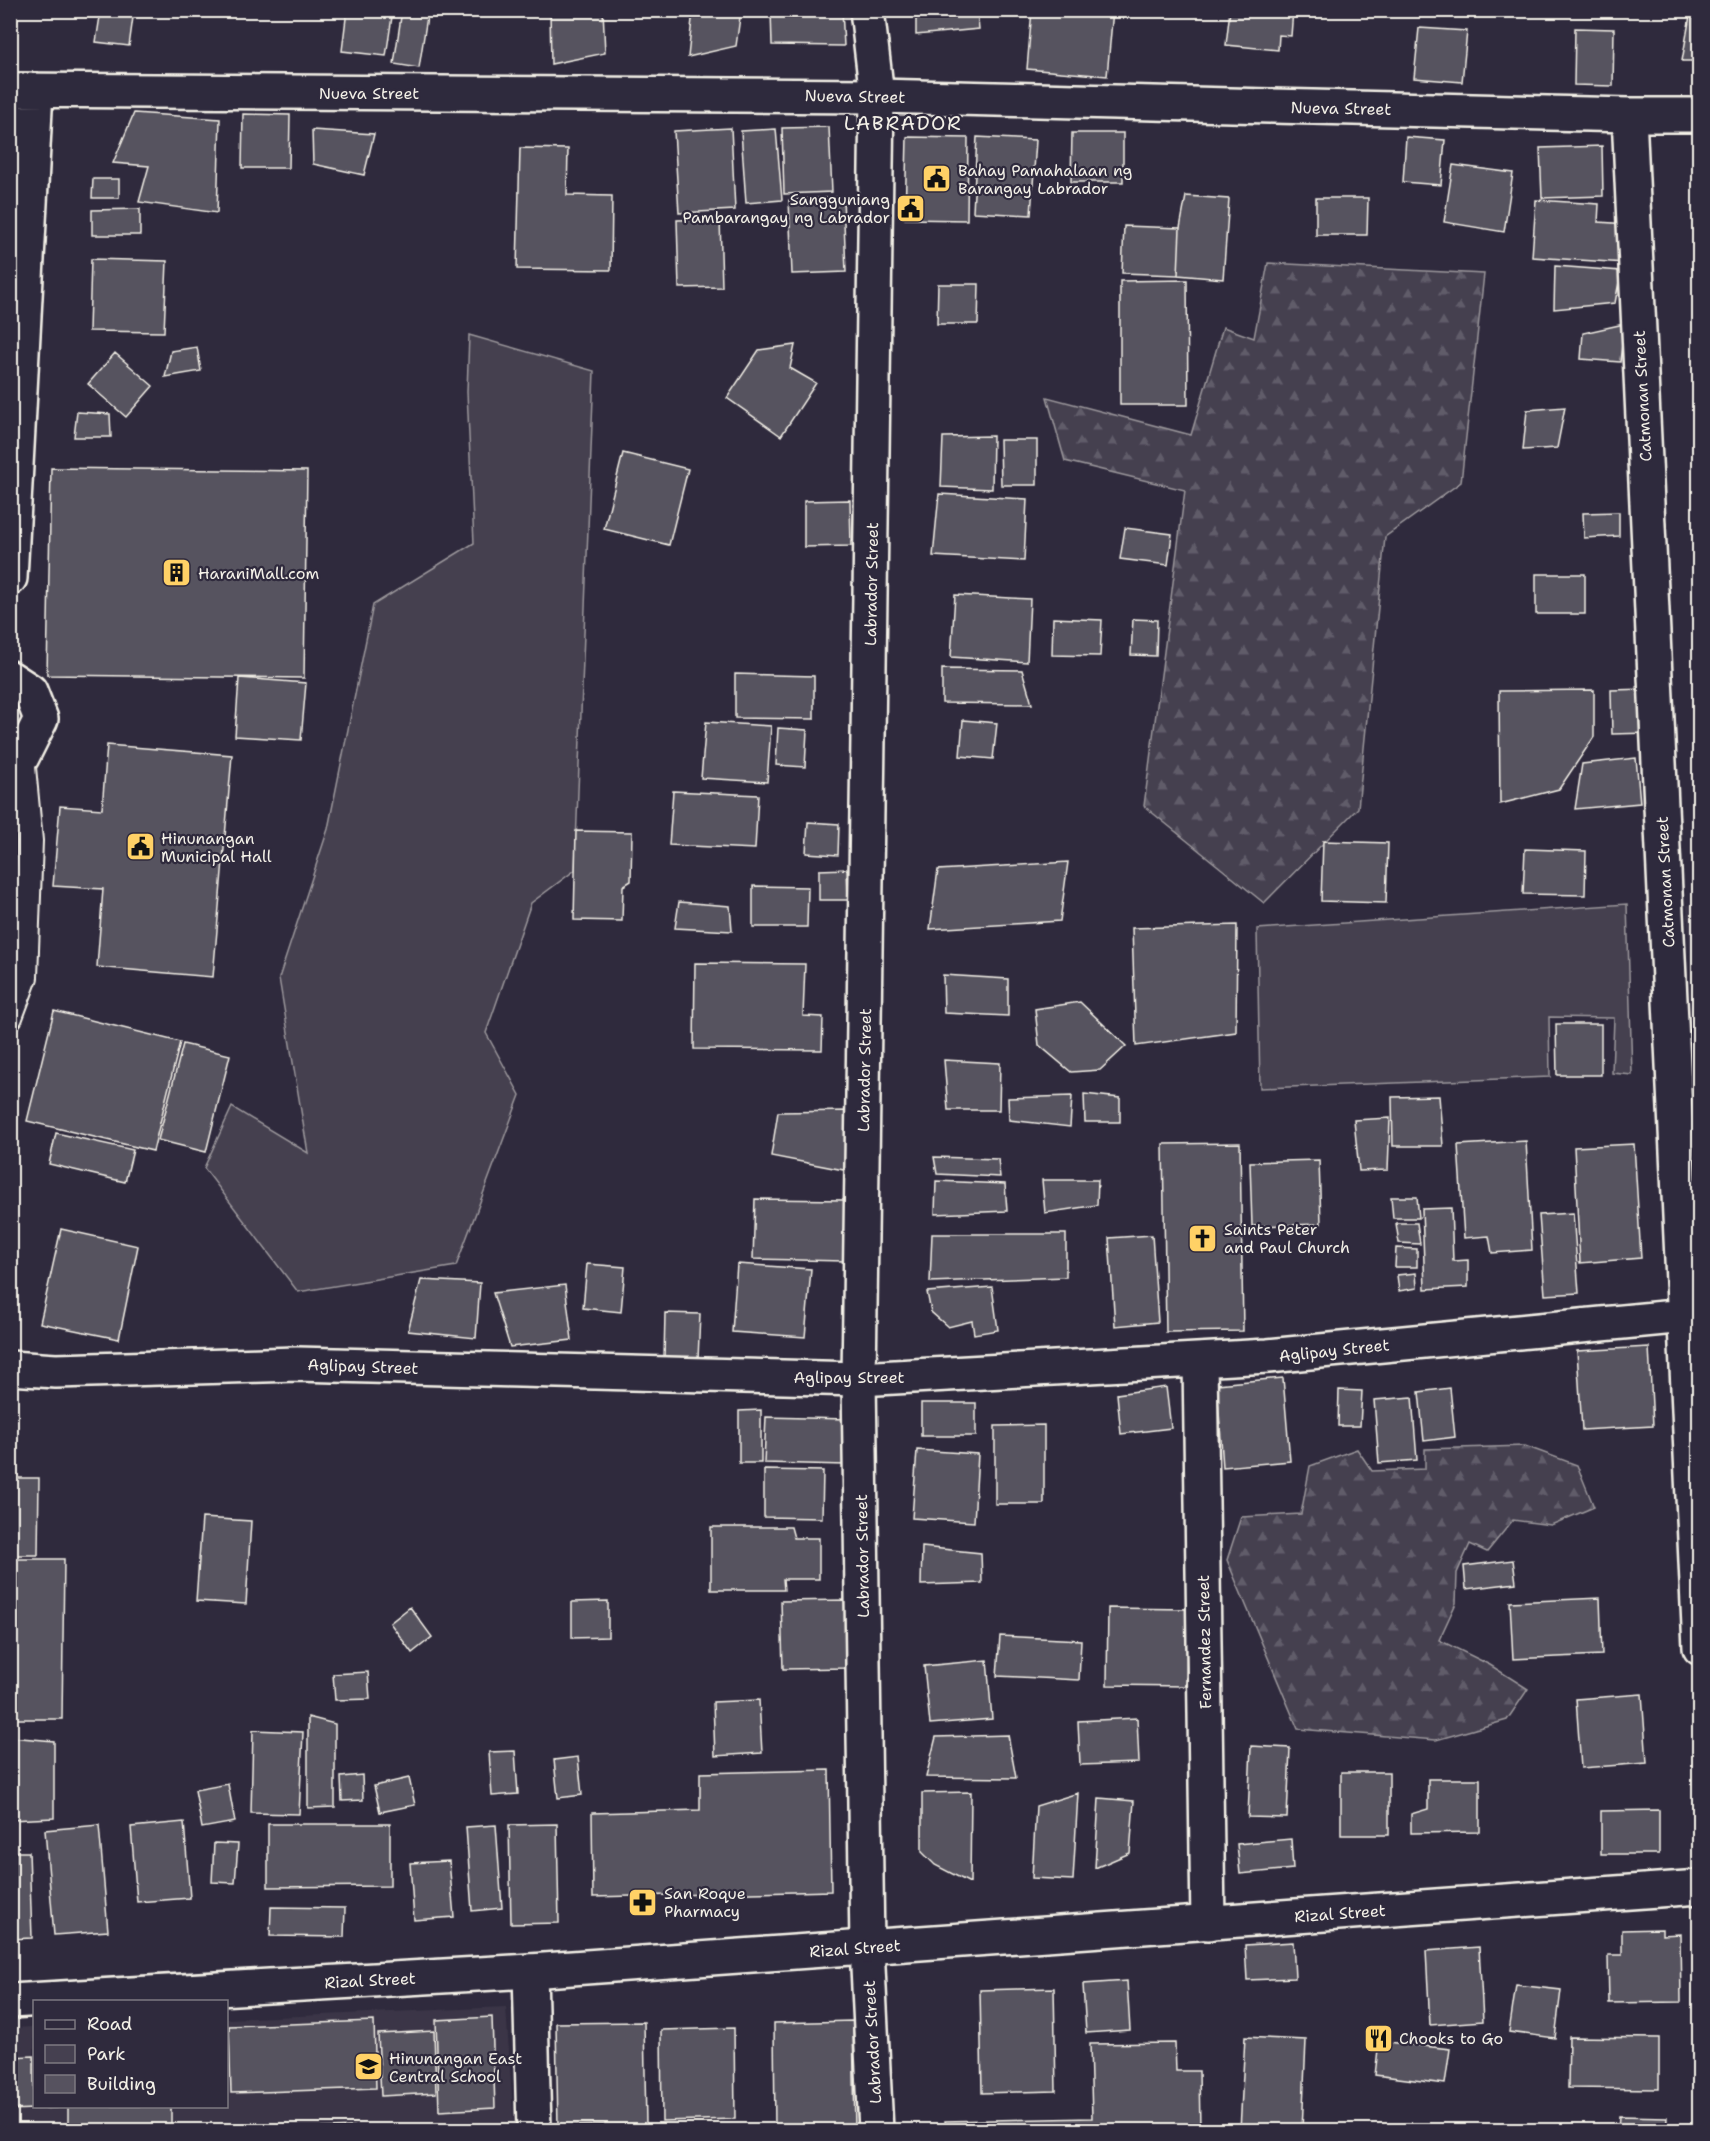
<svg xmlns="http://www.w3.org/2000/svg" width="1710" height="2141" font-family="'Shantell Sans',sans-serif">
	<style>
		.built { fill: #3b3647 }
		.green { fill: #454050; stroke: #9c989c; stroke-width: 1.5 }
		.forest { fill: url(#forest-firs); stroke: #9c989c; stroke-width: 1.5 }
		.building { fill: #56525f; stroke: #f4f1e8; stroke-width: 1.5 }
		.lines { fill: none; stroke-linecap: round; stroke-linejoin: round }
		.service-casing { stroke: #f4f1e8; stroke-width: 28 }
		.minor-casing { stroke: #f4f1e8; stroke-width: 38 }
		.tertiary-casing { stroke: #f4f1e8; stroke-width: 38 }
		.primary-casing { stroke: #f4f1e8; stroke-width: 38 }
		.service { stroke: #2f2a3d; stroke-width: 24 }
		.minor { stroke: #2f2a3d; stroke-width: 33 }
		.tertiary { stroke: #2f2a3d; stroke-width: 33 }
		.primary { stroke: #2f2a3d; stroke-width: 33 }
		.labels { text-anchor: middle; stroke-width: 4.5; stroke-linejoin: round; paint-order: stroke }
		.street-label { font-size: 16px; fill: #f4f1e8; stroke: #2f2a3d }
		.poi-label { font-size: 16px; fill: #f4f1e8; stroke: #2f2a3d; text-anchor: start }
		.quarter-label { font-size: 20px; letter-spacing: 1.5px; fill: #f4f1e8; stroke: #2f2a3d }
	</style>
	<defs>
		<pattern id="forest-firs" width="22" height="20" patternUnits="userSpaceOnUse" patternTransform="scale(1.5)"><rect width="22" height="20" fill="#454050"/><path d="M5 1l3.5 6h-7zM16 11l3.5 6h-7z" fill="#605c69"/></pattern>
	</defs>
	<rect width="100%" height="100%" fill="#2f2a3d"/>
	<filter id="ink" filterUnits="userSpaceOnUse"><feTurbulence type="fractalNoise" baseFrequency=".0167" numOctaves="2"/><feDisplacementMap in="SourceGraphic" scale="12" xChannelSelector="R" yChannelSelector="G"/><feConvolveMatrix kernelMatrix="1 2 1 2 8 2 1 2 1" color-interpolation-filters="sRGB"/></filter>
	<g filter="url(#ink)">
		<path class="built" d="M1699 904H1700L1699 1103 1687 905Z
			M506 2007 514 2130H11L10 2028 34 2027V2106H226L227 2019Z"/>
		<path class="green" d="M469 335 594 371 575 870 531 903 486 1033 520 1095 456 1266 298 1292 204 1168 232 1107 308 1153 279 978 328 829 373 605 474 543 467 392Z
			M1627 904 1632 1075 1612 1073 1614 1018 1549 1017 1550 1077 1260 1088 1257 929Z"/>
		<path class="forest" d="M1268 263 1484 274 1461 482 1385 537 1358 808 1264 903 1144 806 1185 490 1065 461 1047 397 1191 435 1223 327 1254 338Z
			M1525 1446 1577 1465 1594 1507 1551 1525 1513 1520 1487 1552 1470 1544 1457 1573 1456 1603 1439 1640 1490 1665 1528 1689 1507 1720 1436 1740 1298 1729 1227 1560 1241 1517 1301 1514 1310 1466 1357 1449 1372 1471 1425 1469V1449Z"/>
		<path class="building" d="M101 10H134L129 46 96 42Z
			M347 10H393L386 56 342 51Z
			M402 10H428L419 68 394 64Z
			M550 10H603L605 53 551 64Z
			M693 10H741L736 46 688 57Z
			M771 10H842L844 46 772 45Z
			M916 10H977L979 29 916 35Z
			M1032 10H1113L1107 76 1027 69Z
			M1230 10H1293L1291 36 1279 35 1278 50 1226 45Z
			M1691 10H1700V61H1682Z
			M1419 28 1467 31 1462 82 1414 78Z
			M1575 28 1614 29 1613 86 1574 85Z
			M134 113 220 119 217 213 139 202 149 166 113 163Z
			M243 114 290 115 289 168H242Z
			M829 127 832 192 784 194 782 128Z
			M731 128 735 210 679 213 674 131Z
			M776 129 782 200 746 203 741 131Z
			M312 130 374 134 364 175 313 164Z
			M1072 133H1123V182H1071Z
			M907 137 968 138 967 220 905 219Z
			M977 137 1036 140 1031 215 973 212Z
			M1406 137 1445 140 1441 185 1403 182Z
			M1602 146 1603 196 1542 198 1540 148Z
			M520 148 568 149 567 195 612 196 611 270 517 269Z
			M1453 165 1513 173 1504 232 1444 222Z
			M93 179H119V198H92Z
			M1186 196 1229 199 1223 279 1178 275 1180 228Z
			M843 197 846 272 792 274 789 200Z
			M1316 198H1368L1367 235H1316Z
			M1536 200 1599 204 1598 222 1628 224 1626 263 1532 257Z
			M140 209V235H92V210Z
			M720 219 722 287 679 288 677 220Z
			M1124 226 1180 228 1178 275 1122 273Z
			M1696 226H1700V256H1692Z
			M91 259 167 261 164 332 89 331Z
			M1555 266 1621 271 1615 303 1554 309Z
			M1187 280 1188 405H1120V281Z
			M938 284H979L978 324H937Z
			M1624 324 1620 362 1581 359 1583 333Z
			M795 345 790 368 816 383 781 436 727 398 759 350Z
			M197 347 201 371 165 377 171 351Z
			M115 353 153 386 126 417 88 384Z
			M1565 407 1557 448 1523 450 1527 410Z
			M77 412 110 414 111 437H74Z
			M993 436 992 489 941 487 943 437Z
			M1000 440H1037V485H1001Z
			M623 453 688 469 669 545 604 529Z
			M51 468 307 471 304 678 47 675Z
			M939 494 1027 499 1024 561 933 556Z
			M850 500 851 546 804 547V501Z
			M1619 512V536L1584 538 1583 513Z
			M1125 528 1172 534 1168 565 1120 559Z
			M1536 574H1585V614H1536Z
			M955 595 1030 599 1027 662 951 657Z
			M1053 618 1102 620 1100 656 1052 655Z
			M1133 619 1157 620 1156 656 1131 655Z
			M942 669 1022 670 1032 704 942 703Z
			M735 674 814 676V719L735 718Z
			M239 678 306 683 301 740 235 736Z
			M1647 689 1649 733 1612 734 1611 690Z
			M1594 690V737L1559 789 1500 804 1499 691Z
			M963 720 997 723 993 759 960 756Z
			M706 722 771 726 767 782 701 778Z
			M778 728 807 730 805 767 776 765Z
			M107 745 232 755 213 977 97 967 103 889 53 886 60 806 102 809Z
			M1636 758 1640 803 1575 809 1582 764Z
			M673 791 758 795 755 849 669 845Z
			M808 822 839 824 838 855 806 853Z
			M576 831 632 832 631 881 623 886 622 921 574 920Z
			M1323 841 1388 843 1386 903 1321 901Z
			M1525 849 1586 851 1585 895 1523 894Z
			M1068 862 1060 921 930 929 938 870Z
			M847 869 848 900H819V870Z
			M753 886 808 887 807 927H753Z
			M679 902 730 906 732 931 675 928Z
			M1237 925 1236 1032 1136 1046 1132 928Z
			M695 963 805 964 803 1016 823 1017 822 1050 694 1049Z
			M943 975 1008 979V1016L944 1013Z
			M1080 1002 1126 1046 1100 1070 1071 1072 1039 1045 1035 1009Z
			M54 1011 180 1042 153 1151 27 1121Z
			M1556 1024H1601V1075H1557Z
			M183 1044 230 1055 206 1152 158 1140Z
			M944 1060 1000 1063 999 1110H948Z
			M1084 1094 1120 1098V1122H1085Z
			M1072 1096 1070 1127 1009 1120 1008 1098Z
			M1439 1096 1443 1146H1393L1392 1097Z
			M851 1111 844 1170 771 1156 778 1112Z
			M1390 1118 1388 1170 1359 1171 1354 1120Z
			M56 1133 133 1150 125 1182 49 1164Z
			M1526 1141 1532 1250 1492 1253 1489 1236 1464 1238 1458 1145Z
			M1240 1143 1243 1331 1166 1332 1163 1144Z
			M1634 1144 1641 1258 1580 1263 1574 1147Z
			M934 1157 998 1159 1000 1177 937 1174Z
			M1319 1160 1321 1224 1252 1226 1250 1162Z
			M1042 1180H1098L1097 1205 1045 1213Z
			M936 1181 1005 1184 1007 1211 935 1214Z
			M1391 1197H1417L1419 1218H1393Z
			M755 1199 845 1200 844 1261 753 1259Z
			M1451 1208 1453 1261 1468 1260V1287L1425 1289 1422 1209Z
			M1573 1213 1579 1293 1545 1295 1539 1215Z
			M1396 1223H1417L1420 1244 1399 1243Z
			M61 1229 138 1246 119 1339 40 1323Z
			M932 1234H1066V1277L930 1282Z
			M1152 1235 1158 1322 1115 1326 1109 1238Z
			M1396 1248 1417 1249V1267H1395Z
			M587 1264 625 1267 621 1312 583 1308Z
			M737 1264 811 1269 805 1337 732 1332Z
			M1416 1273 1417 1288 1399 1291 1397 1275Z
			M421 1280 480 1283 476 1338 408 1331Z
			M565 1285 572 1340 510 1347 493 1293Z
			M992 1287 998 1330 974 1334 972 1321 948 1327 931 1312 927 1292Z
			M665 1313 700 1314 698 1359H664Z
			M1649 1347 1653 1426 1582 1430 1577 1351Z
			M1283 1378 1290 1461 1223 1467 1217 1384Z
			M1166 1387 1171 1428 1121 1434 1117 1394Z
			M1450 1388 1455 1437 1424 1441 1419 1392Z
			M1339 1390 1362 1391 1360 1426H1338Z
			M1412 1397 1417 1460 1379 1463 1374 1400Z
			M921 1403H976V1436H921Z
			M761 1410V1463H739V1411Z
			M766 1417 846 1419V1465L764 1463Z
			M1044 1425V1504H995V1426Z
			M917 1450 978 1454 974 1522 912 1518Z
			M764 1470 823 1471 822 1518 764 1517Z
			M10 1478H39L38 1555H10Z
			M202 1518 251 1521 246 1604 196 1601Z
			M711 1527H791L794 1538H819V1579H783L784 1590H711Z
			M922 1547 981 1553 982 1583 921 1585Z
			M10 1559H64L62 1719H10Z
			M1513 1560 1516 1583 1466 1589 1464 1566Z
			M1600 1598 1602 1655 1513 1659 1510 1602Z
			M848 1600 849 1668 783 1669 781 1601Z
			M608 1601V1637L572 1638V1602Z
			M410 1607 432 1637 412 1653 390 1623Z
			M1108 1608 1188 1609 1186 1686 1107 1685Z
			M1000 1636 1081 1640 1079 1680 997 1676Z
			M987 1660 992 1719 930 1724 924 1666Z
			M368 1672 370 1699 335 1700 333 1674Z
			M1642 1694 1647 1763 1581 1768 1576 1699Z
			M759 1700 762 1753 715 1756 713 1702Z
			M308 1717 335 1724V1807L308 1808Z
			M1137 1718 1139 1763 1080 1765 1078 1721Z
			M253 1730 303 1732 299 1814 251 1813Z
			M1008 1735 1016 1778 926 1777 936 1737Z
			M10 1737 54 1741V1818L10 1820Z
			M1251 1746 1290 1748 1287 1818 1248 1817Z
			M515 1751 518 1794 492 1796 489 1752Z
			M578 1757 582 1795 558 1798 554 1760Z
			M829 1770 831 1891 593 1897 592 1813 700 1810V1773Z
			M1341 1772H1389V1835H1341Z
			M362 1775 363 1800 342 1801 341 1777Z
			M409 1778 415 1805 380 1812 374 1786Z
			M1428 1779H1480V1832L1411 1833V1814L1428 1809Z
			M228 1784 235 1822 202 1828 195 1790Z
			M971 1792 970 1883 935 1865 922 1852V1793Z
			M1078 1793 1073 1880 1032 1878 1036 1806Z
			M1099 1798 1134 1801 1130 1853 1095 1868Z
			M1659 1810V1854H1601V1811Z
			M184 1822 190 1898 137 1902 131 1827Z
			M268 1824H390V1886L268 1887Z
			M557 1824 559 1923 511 1924 509 1825Z
			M99 1825 108 1931 54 1935 45 1830Z
			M496 1825 502 1908 472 1911 466 1827Z
			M1291 1839 1293 1869 1240 1874 1237 1844Z
			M214 1843 238 1844 235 1883 212 1882Z
			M10 1852H29L32 1938 10 1939Z
			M449 1861 454 1917 414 1920 410 1863Z
			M271 1907 345 1908 344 1937 270 1936Z
			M1662 1929V1935L1680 1934 1681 2002 1609 2003 1608 1955H1622V1930Z
			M1293 1942 1295 1978 1247 1980 1245 1945Z
			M1479 1947 1483 2021 1430 2025 1426 1951Z
			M1127 1981 1130 2030 1086 2033 1083 1984Z
			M1516 1985 1561 1990 1555 2038 1509 2032Z
			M1054 1988 1056 2091 982 2093 980 1990Z
			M492 2017 495 2108 439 2111 436 2020Z
			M374 2021 376 2088 231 2093 229 2026Z
			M853 2021 855 2130H775L774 2023Z
			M644 2022 646 2124 558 2126 556 2023Z
			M734 2028 735 2119 662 2121 661 2030Z
			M434 2031 436 2093 381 2096 378 2034Z
			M1245 2037 1306 2040 1302 2130H1240Z
			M1569 2037 1659 2038V2089L1568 2088Z
			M1379 2041 1450 2049 1445 2084 1375 2075Z
			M1175 2043 1176 2071H1199L1200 2130H946L945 2121 1092 2118 1090 2044Z
			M34 2056V2106H57V2108L10 2110V2057Z
			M68 2106H171V2130H68Z
			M1619 2116 1667 2117 1666 2130H1618Z
			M354 2127 355 2130H278Z"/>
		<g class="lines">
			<defs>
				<path id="service" d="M10 1017 25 977 30 841 22 757"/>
				<path id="minor" d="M10 90 877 96 1629 115H1700
					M1629 115 1700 1648
					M10 578 36 91
					M10 678 30 691 41 719 22 757 10 760
					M1200 1361 1208 1923
					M10 1368 56 1371 297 1364 859 1379 1268 1356 1685 1316
					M867 1947 876 2130
					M530 1971 534 2130"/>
				<path id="tertiary" d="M867 10 877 96 859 1379 867 1947"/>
				<path id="primary" d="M10 2001 530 1971 1700 1887"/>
			</defs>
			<use href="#service" class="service-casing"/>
			<use href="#minor" class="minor-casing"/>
			<use href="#tertiary" class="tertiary-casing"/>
			<use href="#primary" class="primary-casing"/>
			<use href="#service" class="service"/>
			<use href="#minor" class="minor"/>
			<use href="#tertiary" class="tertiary"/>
			<use href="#primary" class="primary"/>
		</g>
	</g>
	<defs>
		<symbol id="civic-square" viewBox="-11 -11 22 22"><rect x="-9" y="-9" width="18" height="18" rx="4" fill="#ffd166" stroke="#2f2a3d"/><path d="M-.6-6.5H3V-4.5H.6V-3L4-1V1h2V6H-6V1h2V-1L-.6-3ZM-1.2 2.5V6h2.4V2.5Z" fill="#111"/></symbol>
		<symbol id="building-square" viewBox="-11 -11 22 22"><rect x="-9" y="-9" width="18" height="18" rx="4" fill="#ffd166" stroke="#2f2a3d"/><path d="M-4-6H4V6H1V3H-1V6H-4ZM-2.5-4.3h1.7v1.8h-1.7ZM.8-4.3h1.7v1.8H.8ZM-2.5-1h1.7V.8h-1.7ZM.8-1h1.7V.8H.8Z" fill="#111"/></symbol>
		<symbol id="church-square" viewBox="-11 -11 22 22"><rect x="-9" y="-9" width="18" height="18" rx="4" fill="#ffd166" stroke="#2f2a3d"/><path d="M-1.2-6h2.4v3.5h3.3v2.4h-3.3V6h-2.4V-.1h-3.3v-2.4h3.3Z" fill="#111"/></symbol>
		<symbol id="pharmacy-square" viewBox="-11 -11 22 22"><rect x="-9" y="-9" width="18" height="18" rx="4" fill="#ffd166" stroke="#2f2a3d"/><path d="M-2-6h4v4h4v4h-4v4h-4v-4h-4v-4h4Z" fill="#111"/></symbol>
		<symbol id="restaurant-square" viewBox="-11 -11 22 22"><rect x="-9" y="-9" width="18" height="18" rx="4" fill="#ffd166" stroke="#2f2a3d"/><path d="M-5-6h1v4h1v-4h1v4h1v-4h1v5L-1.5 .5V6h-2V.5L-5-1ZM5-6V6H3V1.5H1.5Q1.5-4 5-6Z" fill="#111"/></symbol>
		<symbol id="school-square" viewBox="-11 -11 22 22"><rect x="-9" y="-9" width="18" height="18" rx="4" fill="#ffd166" stroke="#2f2a3d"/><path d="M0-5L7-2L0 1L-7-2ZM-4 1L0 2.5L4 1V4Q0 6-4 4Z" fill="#111"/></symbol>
	</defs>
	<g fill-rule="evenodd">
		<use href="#civic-square" x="920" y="162" width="33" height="33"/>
		<use href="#civic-square" x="894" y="192" width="33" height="33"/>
		<use href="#building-square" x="160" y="556" width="33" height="33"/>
		<use href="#civic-square" x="124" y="830" width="33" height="33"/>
		<use href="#church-square" x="1186" y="1222" width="33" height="33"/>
		<use href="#pharmacy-square" x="626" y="1886" width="33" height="33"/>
		<use href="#restaurant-square" x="1362" y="2022" width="33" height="33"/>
		<use href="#school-square" x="352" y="2050" width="33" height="33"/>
	</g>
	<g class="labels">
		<g class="street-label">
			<text x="369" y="99">Nueva Street</text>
			<text transform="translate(855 96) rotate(1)" y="6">Nueva Street</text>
			<text transform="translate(1341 108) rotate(1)" y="6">Nueva Street</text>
			<text transform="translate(1642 396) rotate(-93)" y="6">Catmonan Street</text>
			<text transform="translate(871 584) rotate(-89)" y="6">Labrador Street</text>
			<text transform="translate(1665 882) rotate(-93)" y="6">Catmonan Street</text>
			<text transform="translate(864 1070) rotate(-89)" y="6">Labrador Street</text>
			<text transform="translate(1334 1350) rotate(-6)" y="6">Aglipay Street</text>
			<text transform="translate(363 1366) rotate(2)" y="6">Aglipay Street</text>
			<text x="849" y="1383">Aglipay Street</text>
			<text transform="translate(862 1556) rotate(-91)" y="6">Labrador Street</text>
			<text transform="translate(1204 1642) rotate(-91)" y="6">Fernandez Street</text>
			<text transform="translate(1340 1913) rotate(-4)" y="6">Rizal Street</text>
			<text transform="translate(855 1948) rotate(-4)" y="6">Rizal Street</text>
			<text transform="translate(370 1980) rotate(-3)" y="6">Rizal Street</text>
			<text transform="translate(872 2042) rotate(-93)" y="6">Labrador Street</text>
		</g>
		<g class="poi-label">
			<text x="958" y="176">Bahay Pamahalaan ng<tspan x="958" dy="18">Barangay Labrador</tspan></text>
			<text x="890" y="205" text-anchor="end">Sangguniang<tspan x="890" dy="18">Pambarangay ng Labrador</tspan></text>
			<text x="198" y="579">HaraniMall.com</text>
			<text x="161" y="844">Hinunangan<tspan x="161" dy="18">Municipal Hall</tspan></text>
			<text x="1224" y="1235">Saints Peter<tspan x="1224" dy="18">and Paul Church</tspan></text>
			<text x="664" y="1899">San Roque<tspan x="664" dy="18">Pharmacy</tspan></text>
			<text x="1399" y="2044">Chooks to Go</text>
			<text x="389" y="2064">Hinunangan East<tspan x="389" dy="18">Central School</tspan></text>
		</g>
		<g class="quarter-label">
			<text x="903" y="130">LABRADOR</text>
		</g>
	</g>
	<rect width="1710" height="2141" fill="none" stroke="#2f2a3d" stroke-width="36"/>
	<rect x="18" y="18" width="1674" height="2105" fill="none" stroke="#f4f1e8" stroke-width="2" filter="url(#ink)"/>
	<rect x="33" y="2000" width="195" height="108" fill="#2f2a3d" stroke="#7e7a81" stroke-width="1.5"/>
	<rect x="45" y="2020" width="30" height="9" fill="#2f2a3d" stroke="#7e7a81" stroke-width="1.5"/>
	<text x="87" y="2030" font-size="18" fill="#f4f1e8">Road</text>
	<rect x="45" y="2045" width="30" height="18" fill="#454050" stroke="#7e7a81" stroke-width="1.5"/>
	<text x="87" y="2060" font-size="18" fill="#f4f1e8">Park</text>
	<rect x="45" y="2075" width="30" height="18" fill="#56525f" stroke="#7e7a81" stroke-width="1.5"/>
	<text x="87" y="2090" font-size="18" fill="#f4f1e8">Building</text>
</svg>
